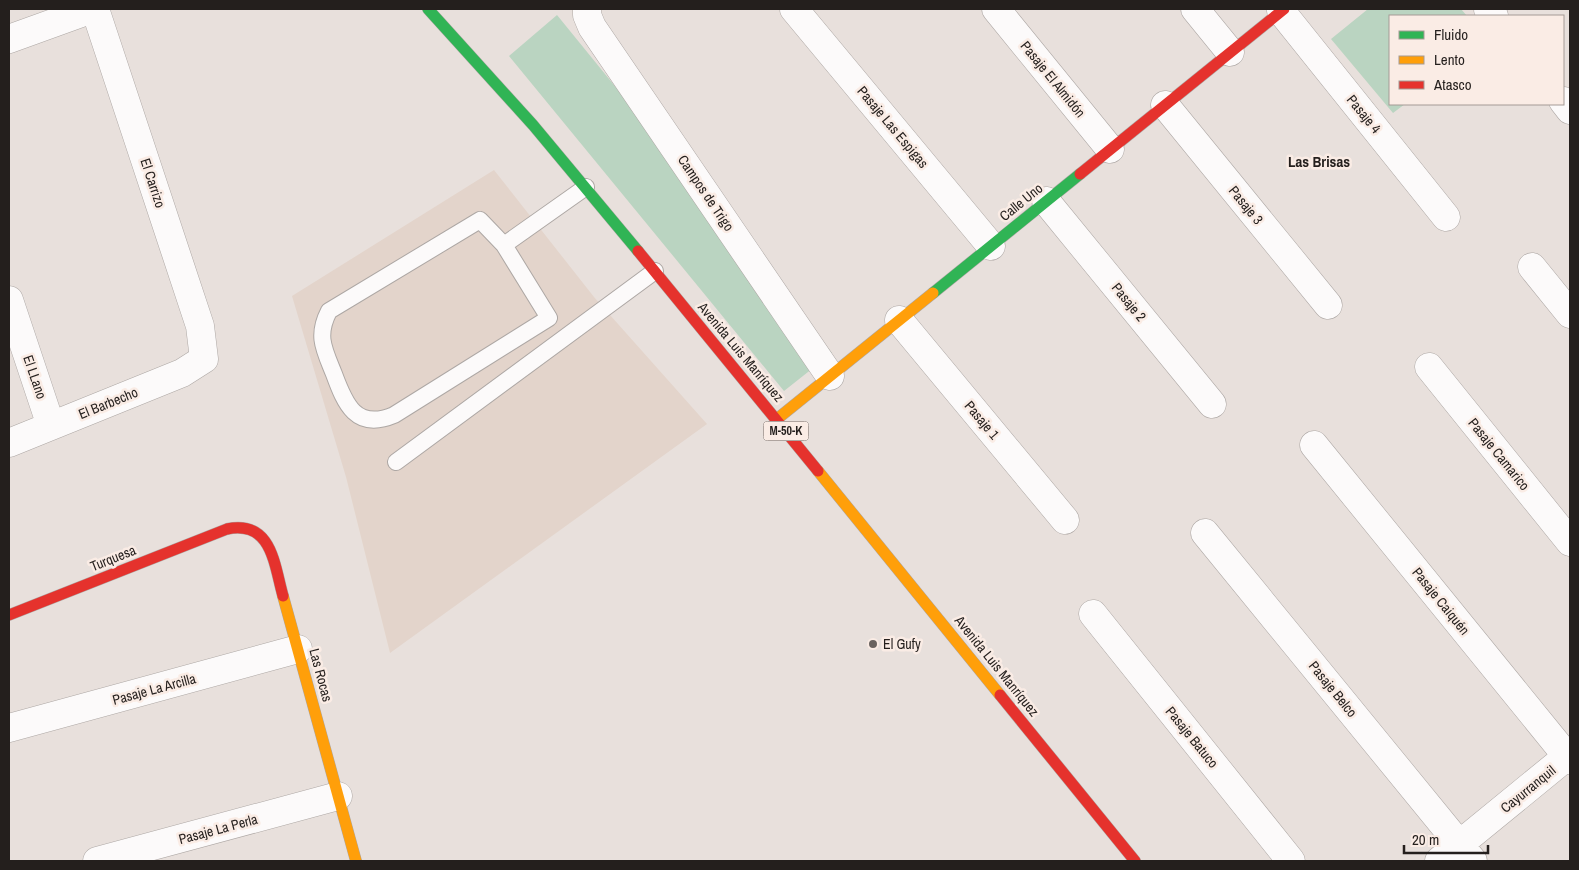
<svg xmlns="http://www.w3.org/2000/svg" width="1579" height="870" font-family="'Archivo Narrow',sans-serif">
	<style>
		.built { fill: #e3d4cb }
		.green { fill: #bad4c1 }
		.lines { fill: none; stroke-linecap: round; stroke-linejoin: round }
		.lane-casing { stroke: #ada7a4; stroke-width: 18 }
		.street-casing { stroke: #ada7a4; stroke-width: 29 }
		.fast-casing { stroke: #ada7a4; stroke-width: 12 }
		.slow-casing { stroke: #ada7a4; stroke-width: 12 }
		.jam-casing { stroke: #ada7a4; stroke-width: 12 }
		.lane { stroke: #fcfafa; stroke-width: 16 }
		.street { stroke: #fcfafa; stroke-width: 28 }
		.fast { stroke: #30b455; stroke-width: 11 }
		.slow { stroke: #ff9f0a; stroke-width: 11 }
		.jam { stroke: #e5322d; stroke-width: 11 }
		.poi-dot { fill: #696360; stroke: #faece5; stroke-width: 2 }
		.labels { text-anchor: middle; stroke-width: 5; stroke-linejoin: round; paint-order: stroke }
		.shield { fill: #faece5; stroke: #645c59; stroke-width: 1 }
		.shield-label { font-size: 12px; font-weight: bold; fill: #241f1d }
		.street-label { font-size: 14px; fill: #241f1d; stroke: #faece5 }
		.poi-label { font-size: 14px; fill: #241f1d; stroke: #faece5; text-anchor: start }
		.neighbourhood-label { font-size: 15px; font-weight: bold; fill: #241f1d; stroke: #faece5 }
	</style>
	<rect width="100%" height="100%" fill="#e8e0dc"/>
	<path class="built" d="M494 170 594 297 707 424 390 653 346 477 292 296Z"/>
	<path class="green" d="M1368 9H1461L1467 16H1390V104H1405L1393 113 1331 39Z
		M557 15 832 353 784 391 509 56Z"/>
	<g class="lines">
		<defs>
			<path id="lane" d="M480 220 504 245 549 318 394 415C356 431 345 404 334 374 324 349 316 336 329 311Z
				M504 245 586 187
				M396 462 655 271"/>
			<path id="street" d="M587 9V15L592 27 830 376
				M794 9 991 246
				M996 9 1110 149
				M1195 9 1230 52
				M1488 9 1494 16
				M1281 11 1446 217
				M9 39 92 9
				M1563 101 1570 110
				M1165 105 1328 305
				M1046 201 1212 404
				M1532 267 1570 314
				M9 300 51 426
				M899 320 1065 520
				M1429 367 1570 542
				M9 443 182 373 204 359 200 326 95 9
				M1314 445 1570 760
				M1205 533 1473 861
				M1093 614 1291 861
				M9 728 298 649
				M97 861 338 796
				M1439 861 1570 754"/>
			<path id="fast" d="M428 9 533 125 638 251
				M933 293 1080 174"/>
			<path id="slow" d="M777 419 933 293
				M818 471 1000 695
				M283 596 356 861"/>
			<path id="jam" d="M1080 174 1284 9
				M638 251 818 471
				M9 615 227 529C272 520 274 564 283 596
				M1000 695 1135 861"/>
		</defs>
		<use href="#lane" class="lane-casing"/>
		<use href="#street" class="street-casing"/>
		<use href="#fast" class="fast-casing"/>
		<use href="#slow" class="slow-casing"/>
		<use href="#jam" class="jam-casing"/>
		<use href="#lane" class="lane"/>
		<use href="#street" class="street"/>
		<use href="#fast" class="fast"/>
		<use href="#slow" class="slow"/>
		<use href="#jam" class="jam"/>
	</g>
	<circle class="poi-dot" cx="873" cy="644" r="5"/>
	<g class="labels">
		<rect class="shield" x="763.5" y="421.5" width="45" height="19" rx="4"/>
		<g class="shield-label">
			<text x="786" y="435">M-50-K</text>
		</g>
		<g class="street-label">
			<text transform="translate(1053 79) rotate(51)" y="5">Pasaje El Almidón</text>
			<text transform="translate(1364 114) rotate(51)" y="5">Pasaje 4</text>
			<text transform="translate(893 127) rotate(50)" y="5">Pasaje Las Espigas</text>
			<text transform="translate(153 183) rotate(72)" y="5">El Carrizo</text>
			<text transform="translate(706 193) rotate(56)" y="5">Campos de Trigo</text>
			<text transform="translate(1021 202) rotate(-39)" y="5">Calle Uno</text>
			<text transform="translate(1246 205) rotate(51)" y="5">Pasaje 3</text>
			<text transform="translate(1129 302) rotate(51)" y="5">Pasaje 2</text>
			<text transform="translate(741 352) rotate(50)" y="5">Avenida Luis Manríquez</text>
			<text transform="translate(35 377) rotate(71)" y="5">El LLano</text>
			<text transform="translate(108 403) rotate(-22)" y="5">El Barbecho</text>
			<text transform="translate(982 420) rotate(50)" y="5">Pasaje 1</text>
			<text transform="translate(1499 454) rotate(51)" y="5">Pasaje Camarico</text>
			<text transform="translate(113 558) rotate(-22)" y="5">Turquesa</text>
			<text transform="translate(1441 601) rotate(51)" y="5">Pasaje Caiquén</text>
			<text transform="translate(997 666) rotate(51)" y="5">Avenida Luis Manríquez</text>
			<text transform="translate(321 675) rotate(75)" y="5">Las Rocas</text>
			<text transform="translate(154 689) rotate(-15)" y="5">Pasaje La Arcilla</text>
			<text transform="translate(1333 689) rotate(51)" y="5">Pasaje Belco</text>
			<text transform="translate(1192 737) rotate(51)" y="5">Pasaje Batuco</text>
			<text transform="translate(1528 789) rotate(-39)" y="5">Cayurranquil</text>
			<text transform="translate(218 829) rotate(-15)" y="5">Pasaje La Perla</text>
		</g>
		<g class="poi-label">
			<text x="883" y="649">El Gufy</text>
		</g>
		<g class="neighbourhood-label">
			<text x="1319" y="167">Las Brisas</text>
		</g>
	</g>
	<rect width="1579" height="870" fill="none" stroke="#241f1d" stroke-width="20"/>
	<rect x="1389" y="15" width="175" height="90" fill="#faece5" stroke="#a49a95"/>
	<rect x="1399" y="31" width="25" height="8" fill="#30b455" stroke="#a49a95"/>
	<text x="1434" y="40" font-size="15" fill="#241f1d">Fluido</text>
	<rect x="1399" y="56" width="25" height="8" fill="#ff9f0a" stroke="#a49a95"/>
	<text x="1434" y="65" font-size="15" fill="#241f1d">Lento</text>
	<rect x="1399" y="81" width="25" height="8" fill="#e5322d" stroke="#a49a95"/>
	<text x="1434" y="90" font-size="15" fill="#241f1d">Atasco</text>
	<path d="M1404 845v8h84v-8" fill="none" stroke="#241f1d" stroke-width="2.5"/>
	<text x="1412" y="845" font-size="15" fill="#241f1d" stroke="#faece5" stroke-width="4" paint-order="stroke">20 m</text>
</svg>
